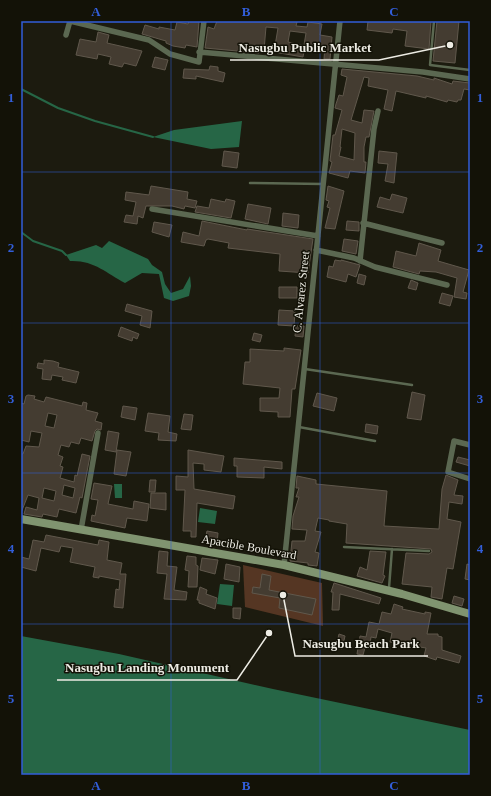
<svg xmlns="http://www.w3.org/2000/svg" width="491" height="796" font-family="Georgia,serif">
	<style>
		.green { fill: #553623 }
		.water { fill: #266646 }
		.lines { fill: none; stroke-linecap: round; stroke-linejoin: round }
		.stream { stroke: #266646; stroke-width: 2 }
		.building { fill: #443c31; stroke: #60584c; fill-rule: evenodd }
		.lane { stroke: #5b6851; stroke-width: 2.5 }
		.street { stroke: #5b6851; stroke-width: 5.5 }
		.secondary { stroke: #809470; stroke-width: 8 }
		.grid { fill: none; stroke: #325ed9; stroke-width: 1; stroke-opacity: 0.55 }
		.labels { text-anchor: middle; stroke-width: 3; stroke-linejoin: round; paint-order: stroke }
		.street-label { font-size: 12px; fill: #edece4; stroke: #131207 }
		.leader { fill: none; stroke: #edece4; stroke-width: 1.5 }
		.callout-dot { fill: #edece4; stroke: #131207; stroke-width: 1.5 }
		.callout-label { font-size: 13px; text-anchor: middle; font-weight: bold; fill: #edece4; stroke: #131207; stroke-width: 3; stroke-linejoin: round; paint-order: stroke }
		.neatline { fill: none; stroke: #325ed9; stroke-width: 1.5 }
		.grid-label { font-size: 13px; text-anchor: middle; font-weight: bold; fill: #325ed9 }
	</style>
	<rect width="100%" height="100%" fill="#1c1b0f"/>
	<path class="green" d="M243 565 322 583 323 626 245 607Z"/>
	<path class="water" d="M242 121 239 147 211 149 153 137 174 130Z
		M109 241 148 259 152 265 162 272 165 284 171 293 183 289 190 276 191 286 189 296 173 301 164 298 159 274 142 273 125 283C106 273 94 260 70 261L66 255 96 245 102 248Z
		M114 484H122V498H115Z
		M200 508 217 511 215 524 198 522Z
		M220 584 234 585 232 606 217 604Z
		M21 636 119 654 273 689 470 730V775H21Z"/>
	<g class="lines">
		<path class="stream" d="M21 89 58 108 95 121 153 137
			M21 232 33 241 62 251 66 255"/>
	</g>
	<path class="building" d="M189 21H199L197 47 186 45 185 48 173 46 166 43V41L142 34 145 25 159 29V27L175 30 177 22 188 24Z
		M217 21H293L297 22 296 26 307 27 308 22 322 24 320 35 332 37 330 59H324L325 46 314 44V47L304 45 306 33 290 31 288 42 305 46 303 57 274 52 278 28 266 27 264 50H259V53L205 48 208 27 214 29Z
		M368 21H431L429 49 405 46 407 31 393 29 392 33 367 30Z
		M437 21H459L455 63 433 61Z
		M98 32 109 35 107 43 142 51 136 66 124 63 122 67 109 64 111 57 98 54 97 59 76 55 80 39 96 42Z
		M155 57 168 60 165 70 152 67Z
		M210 66 218 67V71L225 73 223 82 196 76V79L183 78 184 69 209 70Z
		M342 69 417 76 434 80V78L452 84 453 81 470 83V90L464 89 461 100H458L457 102 448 100 447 102 426 96V98L396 91 392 111 384 109 388 90 368 86 369 78 364 77 351 120 362 123 364 110 374 111 369 137H366L364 147V162H366L365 173 350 171 348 178 329 173 332 162 330 161 333 135H335L342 110 335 108 336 104 339 95 343 96 347 77 341 75ZM342 129 355 133 354 160 339 156 341 147H340Z
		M224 151 239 153 237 168 222 166Z
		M379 151 397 153 394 183 385 181 388 164 378 163Z
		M151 186 188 192 187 199 197 201 195 208 185 206 184 209 172 206H146L143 218 138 216 137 224 124 222 126 215 133 216 136 202 125 200 126 192 149 195Z
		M328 186 344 191 335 229 325 228 330 208 327 207 329 201 326 200Z
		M392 194 407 198 403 213 377 207 380 197 390 200Z
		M211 199 225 202 226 199 235 201 231 218 195 212 197 206 209 208Z
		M248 204 271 208 268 224 245 219Z
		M283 213 299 215 298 228 282 226Z
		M202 221 247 230V229L313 239 308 273 279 271 280 254 228 248 229 243 208 239 206 240 204 246 181 242 183 232 199 236Z
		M347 221 359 222V231L346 230Z
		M154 222 172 225 169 237 152 232Z
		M344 239 358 241 356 254 342 251Z
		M419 243 441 250 438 261 469 270 463 292 467 293 466 299 454 297 457 278 436 272 420 271 419 274 393 267 396 251 416 256Z
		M335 260 341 261V260L360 265 356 277 348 274 346 282 327 277 329 266 333 267Z
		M359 274 366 276 364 285 357 283Z
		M411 280 418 283 416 290 408 288Z
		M279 287H297V298H279Z
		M442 293 453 296 450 306 439 303Z
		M127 304 152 311 150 328 140 325 142 316 125 311Z
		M279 310 295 311 294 326 278 325Z
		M296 326H304L303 337 295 336Z
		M121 327 139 334 137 339 133 337 132 341 118 336Z
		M254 333 262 335 260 342 252 340Z
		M284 348 301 350 295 389H292L290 417H278V412L260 411V398H279L280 388 243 384 245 362H250V349L284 351Z
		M44 360 53 361 59 363 58 367 79 372 76 383 62 380 63 377 52 375 51 380 42 379 43 369 37 368 38 363 44 364Z
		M412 392 425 395 421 420 407 418Z
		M317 393 337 398 334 411 313 406Z
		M28 395 35 396 34 399 44 402 46 397 82 406 83 402 87 403 86 410 98 413 95 421 102 423 101 430 97 429 95 431 92 441 81 438 79 444 71 442 69 447 61 445 58 455 63 457 60 466 63 467 60 478 74 482 75 475 77 476 82 454 90 456 82 498 80 497 76 513 59 509 57 517 43 514 42 517 24 514 26 507 37 510 39 498 28 495 21 513V454H23L26 446 39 447 42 433 31 431 29 442 21 440V403L24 404 26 396ZM48 413 57 415 54 428 45 426ZM64 485 75 488 73 498 62 495ZM44 488 56 491 54 501 42 498Z
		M123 406 137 408 135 420 121 417Z
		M148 413 170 416 168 432 177 434 176 441 158 440 159 433 145 431Z
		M184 414 193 415 191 430 181 429Z
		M366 424 378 426 377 434 365 432Z
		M108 431 119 433 116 452 105 450Z
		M117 450 131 452 126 476 114 474Z
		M188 450 224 456 221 472 204 470V464L193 463 194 489 235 496 233 509 197 503 196 537H191V531H183L185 490H176V476L188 477Z
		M458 457 470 460V466L456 462Z
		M234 458 282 462V469L264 467V478L237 477V466H234Z
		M446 475 458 480 454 495 463 496 462 504 449 502 447 519 461 522 453 569 447 568 442 599 431 597 432 587 402 584 406 553 429 554 432 552 431 549 346 543 347 524 329 521V520L318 518 315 531 321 532 315 552 319 553 317 566 308 565V563L290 561 292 541H305L307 530 292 529 293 516 299 497H296L299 488H296L297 476 316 480V484L387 491 384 526 439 529 442 489Z
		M150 480H156L155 492H149Z
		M94 483 112 486 108 504 133 509 134 501 149 504 147 521 127 518 125 528 91 521 92 515 95 516 98 500 91 499Z
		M151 493H166V510L150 508Z
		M207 531 218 533 217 543 205 540Z
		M46 535 98 545 99 540 109 542 107 560 122 563 120 574H126L123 608 114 607 116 589 119 590 120 580 99 576V578L93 577 95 567 70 562 73 548 61 546 59 552 41 548 36 571 21 567V557L29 559 33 540 44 542Z
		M159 551 168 552 167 566 177 567 174 590 187 592 186 600 164 599 167 574 157 573Z
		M370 551 386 552 383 575 385 576 382 583 357 576 360 567 367 570Z
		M187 556 196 557V565L198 566 197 587H188L189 571 185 570Z
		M202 558 218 560 215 574 200 570Z
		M226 564 240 567 239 582 224 579Z
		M467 564 470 565V580L465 579Z
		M262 574 271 576 269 590 316 599 312 615 279 608 280 598 252 593 253 587 260 588Z
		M334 583 381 598 379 604 340 594 339 610H332L333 592H331Z
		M200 587 207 590 206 594 217 598 215 609 199 603V600H197Z
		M454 596 464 599 462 606 452 603Z
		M394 604 403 607 402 609 425 614V612L431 613 427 634H438V636L442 637V650L461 656 459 663 437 657 436 660 424 656 426 648 390 642 392 633 378 629 376 638 371 637 370 644H366L363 655 357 654 360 636 366 637 369 622 379 624 382 612 391 614Z
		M233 608H241L240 619 233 618Z
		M339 634 345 636 342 649 336 647Z"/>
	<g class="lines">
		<path class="lane" d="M434 21 430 65 470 70
			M250 183 323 184
			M305 369 412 385
			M299 427 375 441
			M344 547 429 551
			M389 588 392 549"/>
		<path class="street" d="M66 35 70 21 149 40 170 54 199 62 204 21
			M199 52 423 72 470 79
			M152 209 318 236
			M363 223 442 243
			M316 250 354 258 375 267 447 285
			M360 261 374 129 378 111
			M470 445 454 441 448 472 470 479
			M81 530 98 433
			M284 565 340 21"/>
		<path class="secondary" d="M21 519 284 565 402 594 470 614"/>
	</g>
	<path class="grid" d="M171 21V775M320 21V775M21 172H470M21 323H470M21 473H470M21 624H470"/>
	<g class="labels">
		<g class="street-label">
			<text transform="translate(301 292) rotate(-84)" y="4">C. Alvarez Street</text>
			<text transform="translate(249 547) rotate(10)" y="4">Apacible Boulevard</text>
		</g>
	</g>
	<path class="leader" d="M450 45L379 60H230M283 595L295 656H428M269 633L237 680H57"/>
	<g class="callout-dot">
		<circle cx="450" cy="45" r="4"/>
		<circle cx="283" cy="595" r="4"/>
		<circle cx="269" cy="633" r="4"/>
	</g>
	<g class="callout-label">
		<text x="305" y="52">Nasugbu Public Market</text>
		<text x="361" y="648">Nasugbu Beach Park</text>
		<text x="147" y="672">Nasugbu Landing Monument</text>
	</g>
	<rect width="491" height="796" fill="none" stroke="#131207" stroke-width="44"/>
	<rect x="22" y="22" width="447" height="752" class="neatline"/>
	<g class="grid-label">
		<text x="96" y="16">A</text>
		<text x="246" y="16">B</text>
		<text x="394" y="16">C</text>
		<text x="11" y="102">1</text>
		<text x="480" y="102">1</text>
		<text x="11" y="252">2</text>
		<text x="480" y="252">2</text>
		<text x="11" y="403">3</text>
		<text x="480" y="403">3</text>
		<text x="11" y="553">4</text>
		<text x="480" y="553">4</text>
		<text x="11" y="703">5</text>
		<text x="480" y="703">5</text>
		<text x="96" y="790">A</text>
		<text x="246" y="790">B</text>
		<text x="394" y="790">C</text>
	</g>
</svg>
